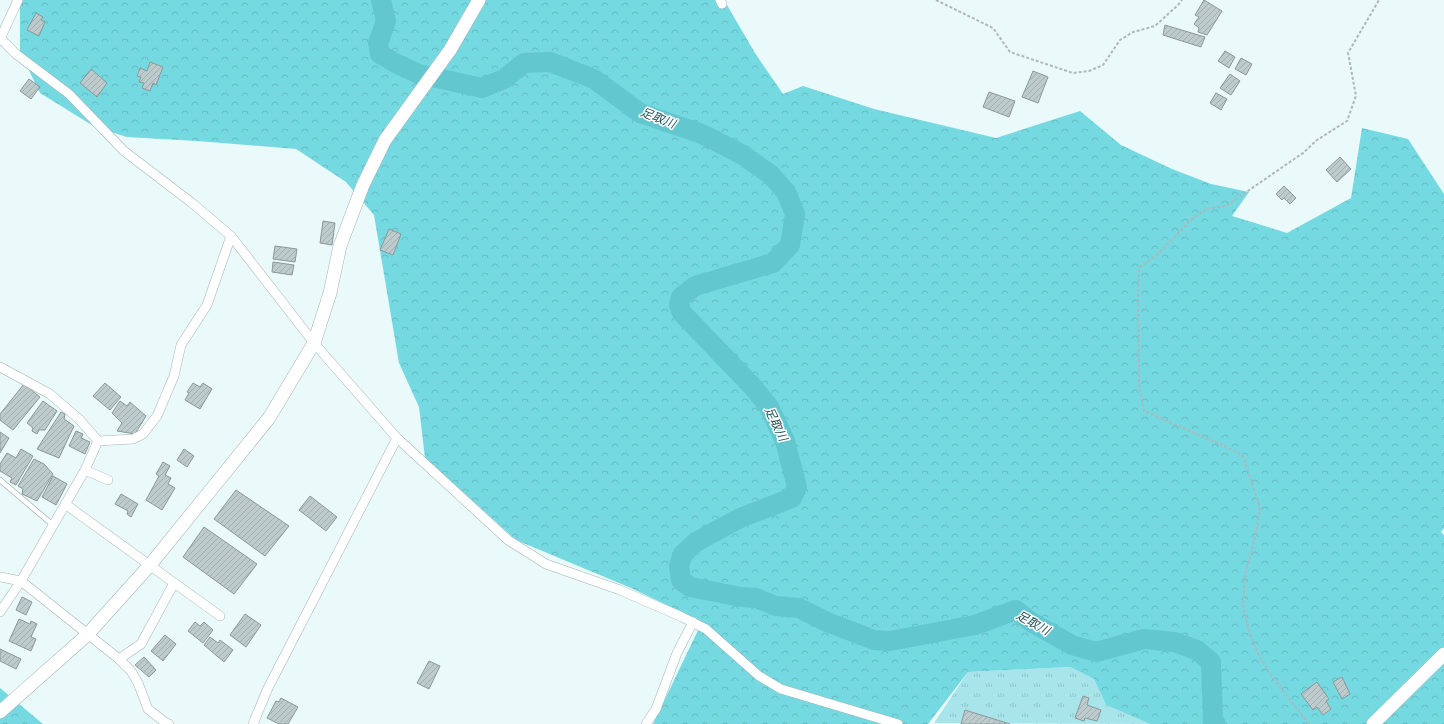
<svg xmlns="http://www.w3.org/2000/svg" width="1444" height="724" font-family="Helvetica,'Noto Sans JP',sans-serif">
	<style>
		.grass { fill: url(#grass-tufts) }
		.forest { fill: url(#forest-crowns) }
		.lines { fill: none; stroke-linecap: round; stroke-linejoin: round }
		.river { stroke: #63c7d0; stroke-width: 20 }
		.building { fill: url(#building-hatch); stroke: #8b9899 }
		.lane-casing { stroke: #a6b4b5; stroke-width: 6 }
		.street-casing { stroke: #a6b4b5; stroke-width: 10 }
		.secondary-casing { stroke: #a6b4b5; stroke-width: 14 }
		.path { stroke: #acb8b9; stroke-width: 2; stroke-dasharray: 3 2; stroke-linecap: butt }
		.lane { stroke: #fff; stroke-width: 4.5 }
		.street { stroke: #fff; stroke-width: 9 }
		.secondary { stroke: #fff; stroke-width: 13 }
		.labels { text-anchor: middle; stroke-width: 3; stroke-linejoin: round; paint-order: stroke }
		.water-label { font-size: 12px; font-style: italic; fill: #265357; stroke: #fff }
	</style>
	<defs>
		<pattern id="grass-tufts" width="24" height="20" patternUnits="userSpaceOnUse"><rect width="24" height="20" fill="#a8e5ea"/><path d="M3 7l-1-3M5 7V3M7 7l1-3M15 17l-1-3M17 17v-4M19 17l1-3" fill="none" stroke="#91c5c9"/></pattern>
		<pattern id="forest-crowns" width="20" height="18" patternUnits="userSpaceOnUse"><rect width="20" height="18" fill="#75d9e2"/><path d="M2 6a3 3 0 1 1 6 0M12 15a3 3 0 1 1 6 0" fill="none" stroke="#65bbc2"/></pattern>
		<pattern id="building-hatch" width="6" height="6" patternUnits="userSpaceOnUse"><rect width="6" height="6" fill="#bdcbcc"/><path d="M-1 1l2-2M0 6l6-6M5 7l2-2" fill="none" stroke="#a3afb0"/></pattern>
	</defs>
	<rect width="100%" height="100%" fill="#eaf9fa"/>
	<path class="grass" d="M1070 667 1094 679 1106 705 1150 724 934 723 968 672Z"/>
	<path class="forest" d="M20 0H724L755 53 783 94 803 86 874 109 996 138 1080 111 1121 145 1172 169 1211 184 1249 192 1232 216 1287 233 1351 198 1362 128 1408 139 1444 194V528L1441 532 1444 535V724H1150L1106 705 1094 679 1070 667 968 672 928 724H653L702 622 631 588 516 540 425 458 419 407 399 363 374 215 346 182 296 149 197 141 127 137 95 127 40 93 20 52Z
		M0 688 43 724H0Z"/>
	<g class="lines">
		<path class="river" d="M381 0 386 21 378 43 380 54 397 64 419 74 482 88 504 79 524 63 550 62 594 79 640 113 702 134 743 155 771 175 786 192 795 214 790 245 773 263 695 286 681 297 679 304 682 313 753 387 769 407 785 441 797 487 792 498 740 518 696 542 683 554 679 566 681 580 690 587 741 597 756 598 776 606 799 608 827 622 874 640 890 641 975 625 1016 610 1031 622 1072 645 1096 652 1144 639 1174 642 1197 650 1211 662 1213 721 1216 724"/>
	</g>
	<path class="building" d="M1204 0 1222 11 1207 35 1198 32 1199 28 1194 24 1199 17 1195 15Z
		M36 13 43 17 41 20 45 22 39 36 27 30Z
		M1165 25 1205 37 1201 47 1163 35Z
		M1225 51 1235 57 1229 68 1218 61Z
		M1241 58 1252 64 1246 75 1235 69Z
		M150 62 163 67 156 85 153 83 150 91 142 88 144 83 139 82 141 77 137 76 140 68 147 71Z
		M91 69 107 83 97 97 80 83Z
		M1033 71 1048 77 1038 103 1022 97Z
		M1230 74 1240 81 1231 95 1220 88Z
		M29 79 40 87 31 99 20 91Z
		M989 92 1015 101 1009 117 983 107Z
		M1216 93 1227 99 1221 110 1210 103Z
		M1340 157 1351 169 1337 182 1326 170Z
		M1284 186 1296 198 1290 204 1284 198 1282 200 1276 194Z
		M323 221 335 223 332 245 320 243Z
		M389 229 401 234 393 255 380 250Z
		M275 246 297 249 295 262 273 259Z
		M273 262 294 265 292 275 272 272Z
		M105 383 121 397 110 410 93 396Z
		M193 383 200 387 203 383 212 389 200 409 185 400 189 393 187 392Z
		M24 384 40 397 13 430 0 420V414Z
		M43 401 57 411 45 430H39L37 434 32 431 33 428 27 423Z
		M120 401 127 406 130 402 146 416 135 434 117 431 122 423 112 413Z
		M61 412 65 414 64 419 74 426 59 458 37 449Z
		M76 431 83 434 81 438 90 442 85 454 69 446Z
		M0 432 9 438 0 453Z
		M21 449 33 456 16 485 10 482 12 478 0 471V464L7 453 16 458Z
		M184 449 194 456 187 467 177 460Z
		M34 459 44 464 53 474 37 501 22 494 23 489 18 486Z
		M163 462 170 466 165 475 171 478 168 484 175 488 162 510 146 500 159 476 156 474Z
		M53 476 67 484 56 505 42 497Z
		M236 490 289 526 265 556 214 519Z
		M121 494 138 504 131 517 127 514 128 511 115 504Z
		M310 496 337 517 326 531 299 510Z
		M204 527 257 564 234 594 183 557Z
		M22 597 32 602 26 615 16 610Z
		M245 614 261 625 246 647 230 635Z
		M19 619 30 624 31 621 37 624 31 637 36 639 31 651 9 641Z
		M195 622 200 626 204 622 213 630 203 643 188 631Z
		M165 635 176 644 163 661 151 651Z
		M210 637 218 643 220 640 233 650 224 662 204 645Z
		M0 649 21 659 16 669 0 661Z
		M144 657 156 670 149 677 135 665Z
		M429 661 440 666 429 689 417 683Z
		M1342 677 1350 694 1342 699 1333 682Z
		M1317 682 1329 699 1326 701 1331 709 1323 715 1317 707 1313 710 1301 694Z
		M1083 696 1089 698 1087 705 1101 710 1097 721 1085 718 1084 721 1075 718Z
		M281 698 298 707 288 724H279L267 718 276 701 279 702Z
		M965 710 1010 724H961Z"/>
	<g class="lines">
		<defs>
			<path id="lane" d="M0 480 53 525"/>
			<path id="street" d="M720 0 722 4
				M0 38 16 54 69 94 124 151 192 203 231 236 314 343 397 438 508 540 546 564 620 590 682 617 706 629 759 676 781 689 898 724
				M0 39 18 0
				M0 367 50 394 80 420 98 441 133 439 143 434 157 416 174 376 181 345 207 305 231 236
				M85 470 108 480
				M65 504 220 616
				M0 577 21 581 119 659 131 671 138 683 148 709 166 723 169 724
				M0 612 21 581 85 470 98 441
				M119 659 141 644 174 583
				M253 724 268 688 397 438
				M646 724 656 709 677 653 693 622"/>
			<path id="secondary" d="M0 712 87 635 150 565 269 418 314 343 330 293 340 246 363 185 385 140 450 50 479 0
				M1373 724 1444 654"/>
		</defs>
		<use href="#lane" class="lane-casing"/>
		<use href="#street" class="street-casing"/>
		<use href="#secondary" class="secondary-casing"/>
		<path class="path" d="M936 0 993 28 1010 52 1073 73 1089 71 1103 65 1120 40 1133 32 1155 26 1178 5 1182 0
			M1309 724 1273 678 1260 658 1250 634 1243 608 1245 575 1255 538 1260 508 1243 456 1229 448 1144 411 1139 383V365L1138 305 1139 268 1158 254 1192 219 1206 209 1226 206 1303 153 1317 140 1347 121 1356 96 1348 53 1379 0"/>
		<use href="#lane" class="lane"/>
		<use href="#street" class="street"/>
		<use href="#secondary" class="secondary"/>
	</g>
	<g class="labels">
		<g class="water-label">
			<text transform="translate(658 118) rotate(21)" y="4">足取川</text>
			<text transform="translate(776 424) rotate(64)" y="4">足取川</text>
			<text transform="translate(1033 623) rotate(29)" y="4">足取川</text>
		</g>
	</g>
</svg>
